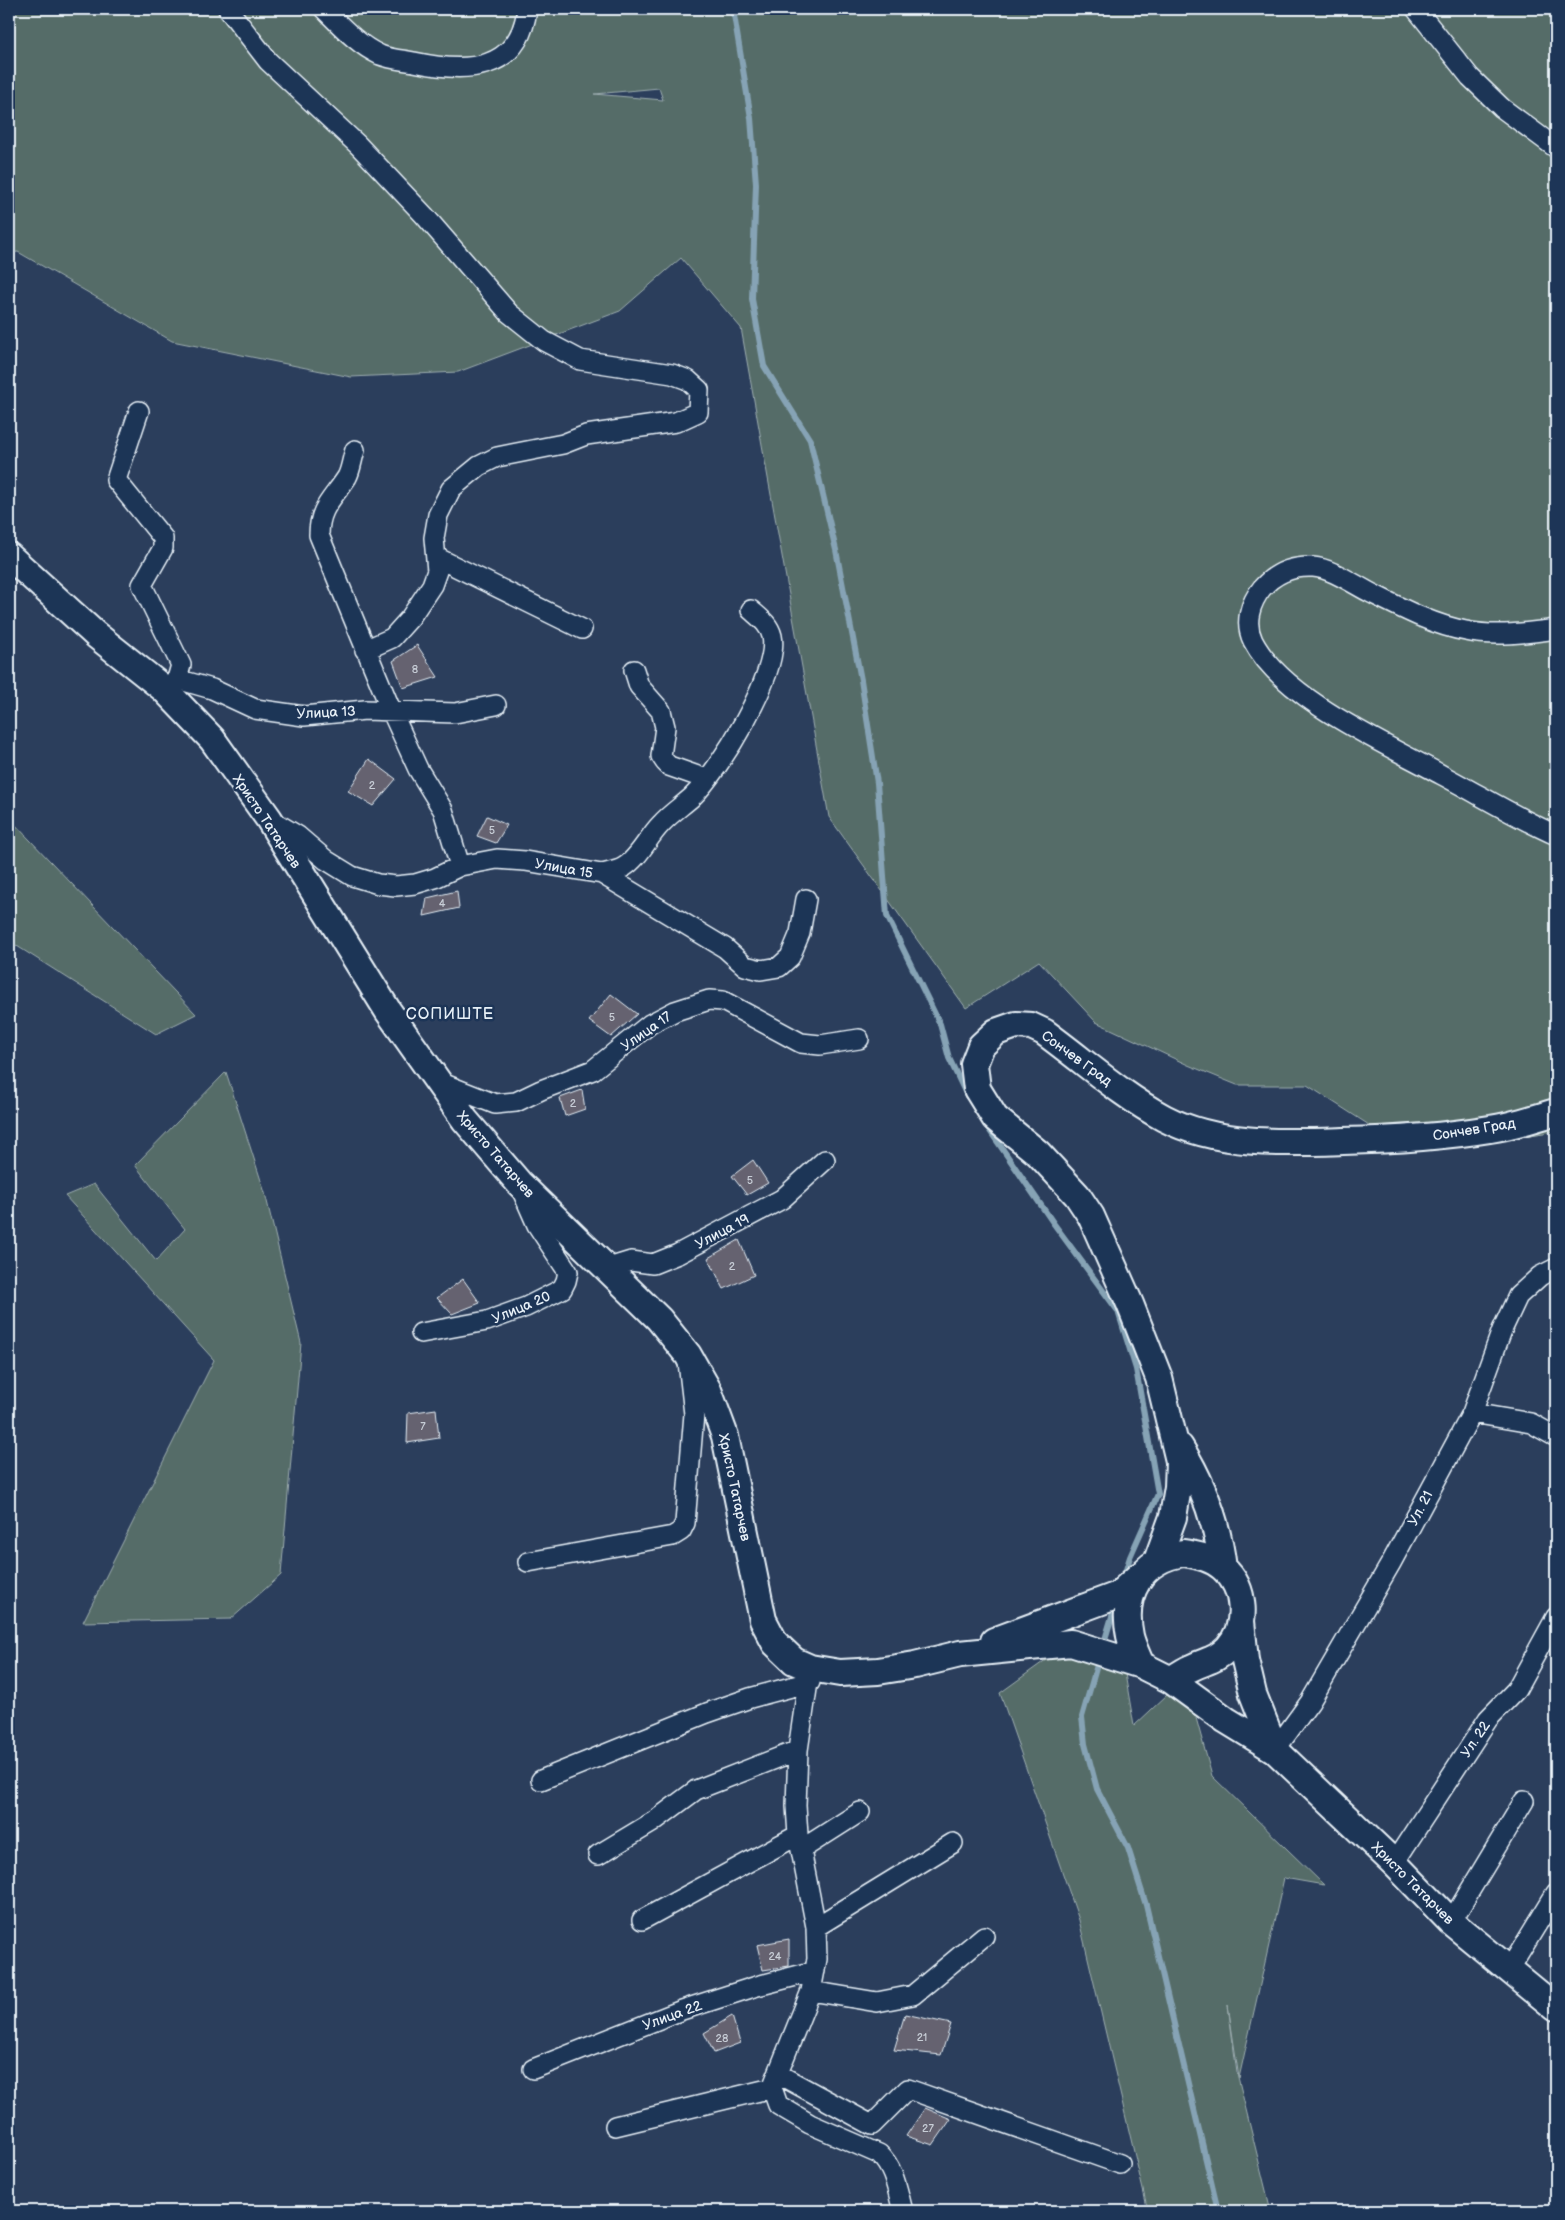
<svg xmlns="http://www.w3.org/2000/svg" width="1565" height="2220" font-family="'Balsamiq Sans',sans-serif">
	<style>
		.green { fill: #556c68; stroke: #9eaeb0; fill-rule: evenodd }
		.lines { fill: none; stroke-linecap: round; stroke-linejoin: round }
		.stream { stroke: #86a3b5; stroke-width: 6 }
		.building { fill: #656270; stroke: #e8f1f8 }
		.street-casing { stroke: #e8f1f8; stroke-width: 22 }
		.secondary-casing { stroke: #e8f1f8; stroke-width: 30 }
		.street { stroke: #1d3557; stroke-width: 19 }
		.secondary { stroke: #1d3557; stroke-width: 26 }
		.labels { text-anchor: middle; stroke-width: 5; stroke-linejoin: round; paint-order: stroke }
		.number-label { font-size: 11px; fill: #c7cdd6 }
		.street-label { font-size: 14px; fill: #e8f1f8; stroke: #1d3557 }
		.quarter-label { font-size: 16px; letter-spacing: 1px; fill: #e8f1f8; stroke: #1d3557 }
	</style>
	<rect width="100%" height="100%" fill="#2b3e5c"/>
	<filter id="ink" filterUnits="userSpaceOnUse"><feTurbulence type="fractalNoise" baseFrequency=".02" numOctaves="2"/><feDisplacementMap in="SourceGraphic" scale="10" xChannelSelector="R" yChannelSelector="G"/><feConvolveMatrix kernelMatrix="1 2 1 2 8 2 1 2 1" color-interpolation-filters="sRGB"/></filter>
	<g filter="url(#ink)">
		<path class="green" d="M9 9H1556V1131L1500 1140 1405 1152 1366 1123 1307 1085H1237L1188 1065 1096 1022 1039 961 966 1008 829 817 741 328 681 258 620 311 458 372 351 377 172 341 18 252 9 253ZM659 88 663 100 594 94H595Z
			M9 818 196 1014 156 1034 9 941Z
			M226 1072 265 1193 301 1343 281 1575 231 1619 83 1622 214 1360 65 1196 94 1184 156 1261 185 1229 135 1165Z
			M1061 1649 1124 1668 1134 1726 1185 1678 1212 1776 1324 1885 1284 1878 1239 2078 1228 2005 1237 2073 1271 2211H1148L1079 1920 1000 1693Z"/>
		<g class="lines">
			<path class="stream" d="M733 9 751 118 756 184 752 299 764 366 810 440 836 550 861 680 877 783 887 916 940 1024 949 1058 967 1096
				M986 1125 1054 1224 1118 1311 1136 1369 1158 1494 1130 1557 1124 1576
				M1103 1646 1116 1603
				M1099 1658 1082 1717 1085 1744 1097 1789 1128 1848 1146 1905 1218 2211"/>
		</g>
		<path class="building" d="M417 645 438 677 403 688 393 661Z
			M369 759 396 779 373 806 348 791Z
			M487 816 507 825 496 843 477 836Z
			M457 891 459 908 424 916 427 898Z
			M611 994 637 1014 611 1037 589 1021Z
			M582 1090 585 1109 565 1116 560 1098Z
			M753 1160 768 1183 747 1195 732 1176Z
			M739 1240 754 1275 724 1289 708 1258Z
			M463 1279 480 1303 452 1314 437 1298Z
			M436 1409 439 1438 407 1443 408 1413Z
			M789 1939V1966L763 1970 757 1945Z
			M905 2014 951 2024 941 2055 894 2050Z
			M732 2016 740 2043 714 2053 704 2033Z
			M925 2108 951 2119 933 2145 906 2136Z"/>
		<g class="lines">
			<defs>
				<path id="street" d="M228 9 268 61 358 145 424 215 509 313 544 341 580 360 672 374 688 380 699 390 698 412 676 422 586 435 563 444 497 457 479 466 451 489 438 515 434 538 437 571 432 585 410 618 392 638 365 650
					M324 9C341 26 358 45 380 55 390 59 403 60 414 62 465 73 519 73 527 9
					M1416 9 1470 77 1502 108 1556 148
					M139 411 116 480 163 538V548L142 585 181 665 177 679
					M355 450C352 459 351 470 347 477 333 499 319 507 319 535L391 710 418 769 443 810 460 866
					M436 557 582 629
					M1556 629C1528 633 1494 637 1466 631 1433 625 1401 608 1371 593 1355 585 1331 568 1313 567 1293 566 1275 573 1262 588 1250 603 1244 623 1253 641 1283 699 1386 744 1442 775 1480 795 1517 818 1556 835
					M634 670 639 686 661 711 665 727 661 756 665 762 669 766 706 779
					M164 689 177 679 212 689 255 709 304 716 365 710 455 713 496 705
					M271 820 298 836 326 860 352 876 378 884 396 886 415 884 435 878 460 866 497 859 525 861 602 874 725 948 745 966 761 970 779 967 790 957 800 933 806 899
					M602 874C609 872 618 871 624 867 639 858 648 837 661 824 670 814 682 806 692 797 719 771 780 673 772 636 769 624 760 618 751 610
					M437 1081 495 1104 516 1102 541 1090 593 1070 650 1024 675 1011 709 1000 723 1001 801 1043 820 1045 859 1039
					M605 1269 631 1261 653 1264 678 1254 782 1199 825 1160
					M421 1333 487 1321 526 1307 562 1289 566 1281 568 1272 537 1225 522 1191
					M1472 1413 1531 1423 1556 1437
					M528 1562 673 1536 681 1531 685 1523 694 1414 688 1362
					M810 1668 798 1750 796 1806 798 1835 816 1927 817 1959 811 1991 772 2088 778 2105 810 2124 879 2154C895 2169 897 2190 903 2211
					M1275 1750 1310 1702 1391 1563 1472 1413 1502 1330 1518 1296 1540 1276 1556 1268
					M541 1780 707 1713 750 1698 810 1682
					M802 1849 860 1812
					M598 1855 653 1822 696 1790 798 1750
					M1394 1863 1488 1719 1516 1690 1556 1617
					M642 1920 798 1835
					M1451 1922 1524 1801
					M816 1927 953 1843
					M1509 1970 1556 1893
					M811 1991 877 2002 913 1995 984 1936
					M533 2069 682 2010 757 1986 815 1971
					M778 2074 872 2125 908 2089 1120 2164
					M615 2126 772 2088"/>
				<path id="secondary" d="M9 556 96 635 164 689 212 739 269 819 388 1011 465 1120 519 1183 659 1319 688 1355 708 1390 725 1436 763 1620 775 1643 794 1661 810 1668 840 1673 878 1671 915 1665 960 1654 1071 1643 1141 1665
					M1180 1447C1203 1484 1218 1525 1223 1568
					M1184 1553C1198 1555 1212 1558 1223 1568 1246 1588 1248 1626 1228 1648 1214 1662 1206 1660 1191 1668 1184 1671 1177 1676 1171 1680L1141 1665C1137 1655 1132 1645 1130 1636 1121 1594 1141 1559 1184 1553Z
					M1157 1561 1173 1517 1178 1487 1179 1461 1159 1378 1130 1304 1091 1216 1077 1195 1038 1153 995 1118 977 1089 974 1064 981 1046 996 1032 1016 1025 1031 1026 1044 1032C1084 1061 1121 1095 1164 1118 1218 1146 1284 1143 1343 1141 1392 1140 1441 1137 1490 1129 1512 1126 1535 1118 1556 1112
					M1241 1621 1245 1660 1253 1694 1275 1750
					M994 1641 1118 1595 1139 1576
					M1171 1680 1226 1720 1275 1750 1394 1863 1451 1922 1556 2008"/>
			</defs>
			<use href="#street" class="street-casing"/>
			<use href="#secondary" class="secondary-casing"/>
			<use href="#street" class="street"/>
			<use href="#secondary" class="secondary"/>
		</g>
	</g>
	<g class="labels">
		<g class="number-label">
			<text x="415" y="673">8</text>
			<text x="372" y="789">2</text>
			<text x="492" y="834">5</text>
			<text x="442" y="907">4</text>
			<text x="612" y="1021">5</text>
			<text x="573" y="1107">2</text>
			<text x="750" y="1184">5</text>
			<text x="732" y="1270">2</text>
			<text x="423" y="1430">7</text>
			<text x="775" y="1960">24</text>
			<text x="922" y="2041">21</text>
			<text x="722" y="2042">28</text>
			<text x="928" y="2132">27</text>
		</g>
		<g class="street-label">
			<text transform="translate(326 712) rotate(-3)" y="5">Улица 13</text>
			<text transform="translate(267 821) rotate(56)" y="5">Христо Татарчев</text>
			<text transform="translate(564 868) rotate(10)" y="5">Улица 15</text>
			<text transform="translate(646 1031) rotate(-35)" y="5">Улица 17</text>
			<text transform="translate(1077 1058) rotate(36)" y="5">Сончев Град</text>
			<text transform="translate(1474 1129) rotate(-9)" y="5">Сончев Град</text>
			<text transform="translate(496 1154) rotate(49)" y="5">Христо Татарчев</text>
			<text transform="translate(722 1231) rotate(-28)" y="5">Улица 19</text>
			<text transform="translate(521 1307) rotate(-23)" y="5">Улица 20</text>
			<text transform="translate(735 1487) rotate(78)" y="5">Христо Татарчев</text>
			<text transform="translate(1420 1508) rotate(-62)" y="5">Ул. 21</text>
			<text transform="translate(1475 1739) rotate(-56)" y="5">Ул. 22</text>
			<text transform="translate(1413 1883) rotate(45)" y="5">Христо Татарчев</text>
			<text transform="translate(672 2015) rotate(-20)" y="5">Улица 22</text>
		</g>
		<g class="quarter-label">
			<text x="450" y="1019">СОПИШТЕ</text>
		</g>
	</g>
	<rect width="1565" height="2220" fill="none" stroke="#1d3557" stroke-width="30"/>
	<rect x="15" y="15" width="1535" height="2190" fill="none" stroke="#e8f1f8" stroke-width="2" filter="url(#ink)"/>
</svg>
